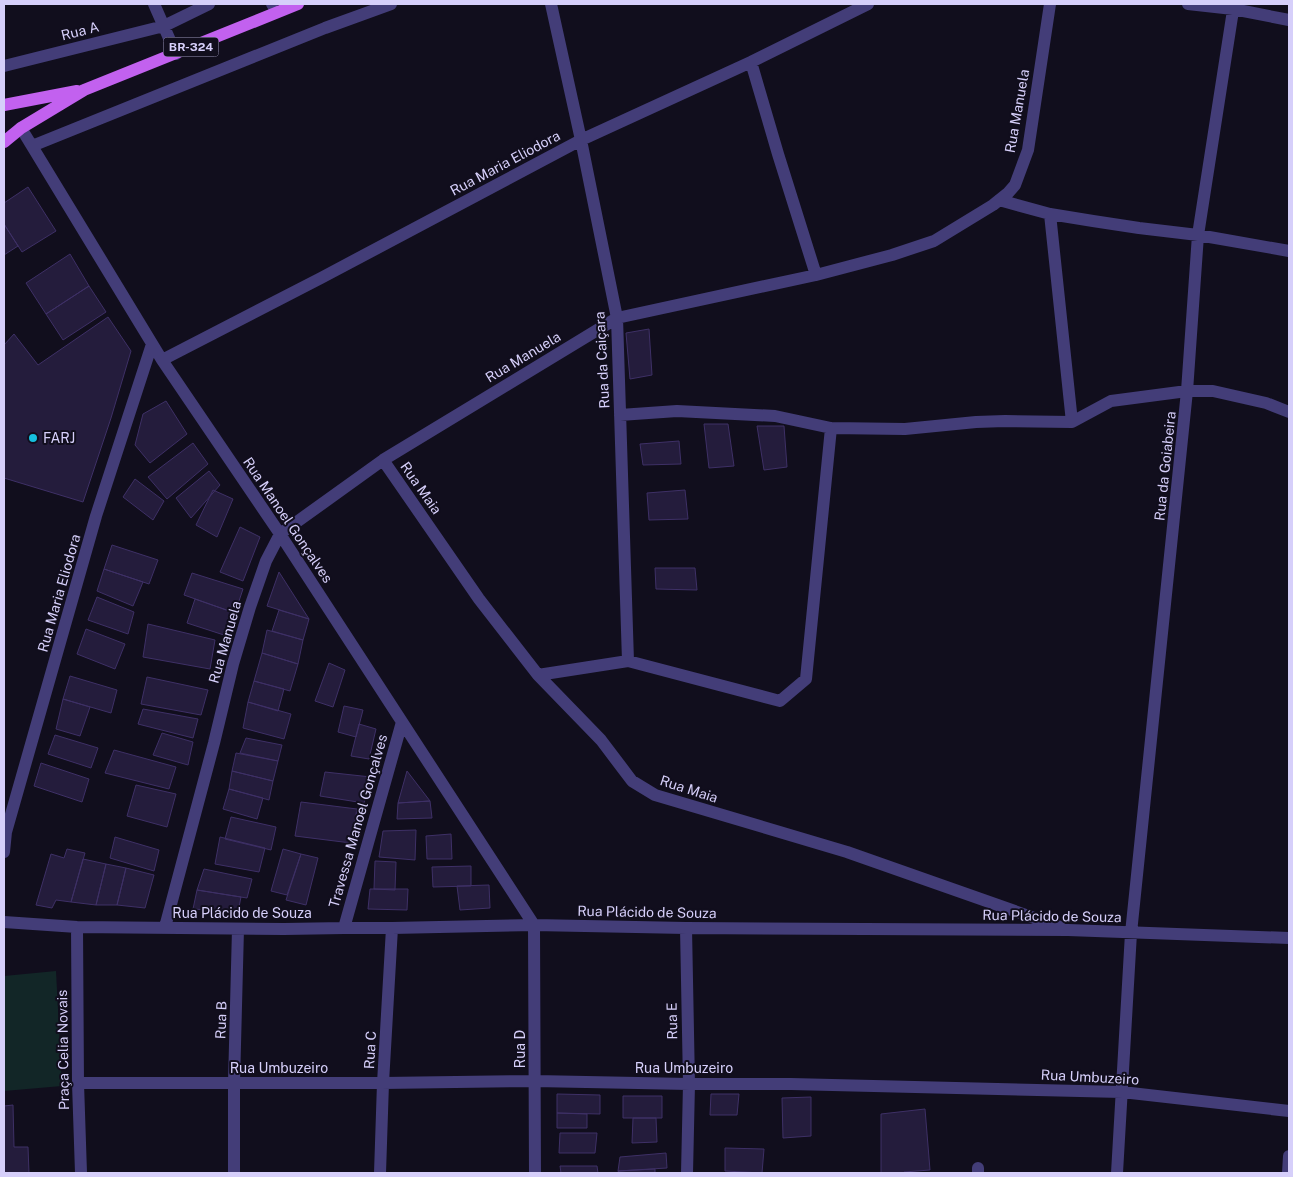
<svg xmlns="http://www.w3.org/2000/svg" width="1293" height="1177" font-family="'Public Sans',sans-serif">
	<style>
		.green { fill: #122627 }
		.building { fill: #241c3c; stroke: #3e3066 }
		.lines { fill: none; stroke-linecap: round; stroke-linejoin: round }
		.service { stroke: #433d78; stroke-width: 10 }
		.minor { stroke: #433d78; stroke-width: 12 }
		.primary { stroke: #c261ef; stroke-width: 12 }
		.poi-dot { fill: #16c0df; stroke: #110e1d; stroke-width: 2 }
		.labels { text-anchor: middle; stroke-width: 4; stroke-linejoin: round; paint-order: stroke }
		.shield { fill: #110e1d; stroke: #9b95b8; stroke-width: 1 }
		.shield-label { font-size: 12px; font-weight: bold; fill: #d6cffa }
		.street-label { font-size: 14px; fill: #d6cffa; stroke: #110e1d }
		.poi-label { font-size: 14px; fill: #d6cffa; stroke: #110e1d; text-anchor: start }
	</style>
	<rect width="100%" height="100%" fill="#110e1d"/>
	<path class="green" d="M56 971 62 1086 4 1091V976Z"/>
	<path class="building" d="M28 187 56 231 22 252 4 224V203Z
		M4 224 18 246 4 255Z
		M70 254 89 286 46 314 26 283Z
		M89 286 106 312 63 340 46 314Z
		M108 317 131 351 111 418 83 502 4 478V345L14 334 38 365Z
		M649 329 652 375 630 379 626 333Z
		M166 401 187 434 150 463 135 445 143 414Z
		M704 424H728L734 466 709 468Z
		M757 426H784L787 467 764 470Z
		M679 441 681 464 643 465 640 444Z
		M193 443 208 464 167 499 148 477Z
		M209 471 220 485 191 518 176 498Z
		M135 479 164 501 153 520 123 497Z
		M213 490 233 499 217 537 196 525Z
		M685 490 688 519 649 520 647 493Z
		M240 527 260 537 243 581 220 572Z
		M112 545 158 560 149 584 104 569Z
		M655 568H695L697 590 656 589Z
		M104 569 143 582 133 606 97 591Z
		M279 572 309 619 267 606Z
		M192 573 243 589 235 613 184 595Z
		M97 597 134 612 128 634 88 620Z
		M195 599 235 613 227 636 187 623Z
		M279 610 309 619 303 640 272 631Z
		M148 624 215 640 210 669 143 657Z
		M86 629 125 644 115 669 77 654Z
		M267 630 303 640 298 664 262 653Z
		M262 653 298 664 290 691 254 681Z
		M329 663 345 670 333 707 315 701Z
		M70 676 117 690 111 713 63 699Z
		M147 677 208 690 201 715 141 704Z
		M254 681 284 689 278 711 248 702Z
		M63 699 90 707 80 736 56 729Z
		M248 702 291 714 284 739 243 728Z
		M344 706 363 710 356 737 338 732Z
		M143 709 198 719 193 738 138 724Z
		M359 724 376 729 369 759 351 756Z
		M162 733 193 742 188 765 153 755Z
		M55 735 98 748 91 768 48 754Z
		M246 738 282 745 278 761 240 753Z
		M114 750 176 767 169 789 105 773Z
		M236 753 278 761 273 781 232 771Z
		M41 763 89 779 82 802 34 786Z
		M232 771 273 781 269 800 229 789Z
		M407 771 430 801 398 803Z
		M325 772 371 777 364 803 320 796Z
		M136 785 176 794 167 827 127 816Z
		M229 789 263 798 257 819 223 809Z
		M430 801 432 818 397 819 398 803Z
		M301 802 357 809 351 843 295 836Z
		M231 817 276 827 271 850 225 839Z
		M416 830 415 860 379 857 383 831Z
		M451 834 452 859H427L426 836Z
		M115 837 159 850 154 871 110 858Z
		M220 837 265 848 259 872 215 864Z
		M67 849 85 853 71 902 56 900 52 908 36 905 51 854 64 858Z
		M283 849 301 854 287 895 271 891Z
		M301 854 318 858 306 905 286 900Z
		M83 859 106 864 96 905 71 902Z
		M375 861 396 862 395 890 374 889Z
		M106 864 126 868 117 905H96Z
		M471 866V886L433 887 432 867Z
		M126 868 154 875 145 908 117 905Z
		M204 869 252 879 247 898 197 890Z
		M489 885 490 908 460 910 457 886Z
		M370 889H408L407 910 368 909Z
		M197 890 241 897 238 912 193 909Z
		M557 1094 600 1095V1114L557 1113Z
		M711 1094H739L737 1115H710Z
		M623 1096H662V1118H623Z
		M811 1097V1136L783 1138 782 1098Z
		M13 1105 14 1147H28L29 1173H4V1106Z
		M925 1109 930 1170 904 1172V1173H881V1114Z
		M557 1113 587 1114V1128H557Z
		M633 1118H656L657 1142 632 1143Z
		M560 1133H597L595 1153H559Z
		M725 1148 764 1149 762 1173 725 1171Z
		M666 1153 667 1168 618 1171 620 1157Z
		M560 1166H597L598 1173H561Z
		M655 1169V1173H619L618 1171Z"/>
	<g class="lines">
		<path class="service" d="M271 4 276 13"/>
		<path class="minor" d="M154 4 176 54
			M551 4 581 140 617 318 628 661
			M1188 4 1233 9 1289 20
			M751 62 778 154 816 275
			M4 66 164 26 209 4
			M21 128 162 360 280 534 534 925 535 1173
			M32 146 325 28 391 4
			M999 200 1050 214 1093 221 1139 228 1198 235 1289 251
			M1050 214 1072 422
			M162 360 321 278 581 140 751 62 868 4
			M620 415 677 411 775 416 831 428 905 429 976 422 1005 421 1072 422 1111 401 1187 391H1213L1266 403 1289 412
			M383 460 479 599 538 675 601 740 632 781 655 795 847 852 1060 927
			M538 675 628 661 780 701 806 679 831 428
			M4 852 6 832 96 516 152 344
			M4 922 77 927 284 929 344 928H392L534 925 686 928 1068 930 1289 938
			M77 927 78 1083 81 1173
			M165 927 214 743 233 664 250 607 266 561 280 534 383 460 617 318 816 275 892 255 934 241 993 205 1008 193 1015 185 1028 150 1050 4
			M344 928 402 722
			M686 928 689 1084 687 1173
			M78 1083H383L535 1081 689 1084H791L1122 1092 1289 1111
			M234 1173V1083L238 929
			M380 1173 383 1083 392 928
			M978 1173V1168
			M1117 1173 1131 933 1187 391 1198 235 1234 4
			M1288 1173 1289 1156"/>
		<path class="primary" d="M4 105 77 91
			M4 142 21 128 84 90 298 4"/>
	</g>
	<circle class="poi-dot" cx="33" cy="438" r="5"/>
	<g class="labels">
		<rect class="shield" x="163.5" y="37.5" width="55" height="19" rx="4"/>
		<g class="shield-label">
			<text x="191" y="51">BR-324</text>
		</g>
		<g class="street-label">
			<text transform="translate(80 31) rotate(-14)" y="5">Rua A</text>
			<text transform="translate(1017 111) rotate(-80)" y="5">Rua Manuela</text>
			<text transform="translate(505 163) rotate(-28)" y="5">Rua Maria Eliodora</text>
			<text transform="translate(523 357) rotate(-31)" y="5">Rua Manuela</text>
			<text transform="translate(602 360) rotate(-93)" y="5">Rua da Caiçara</text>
			<text transform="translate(1165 466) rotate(-84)" y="5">Rua da Goiabeira</text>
			<text transform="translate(421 488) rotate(55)" y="5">Rua Maia</text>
			<text transform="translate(288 520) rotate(56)" y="5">Rua Manoel Gonçalves</text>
			<text transform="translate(59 593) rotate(-74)" y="5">Rua Maria Eliodora</text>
			<text transform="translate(225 642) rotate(-74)" y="5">Rua Manuela</text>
			<text transform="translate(689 789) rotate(18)" y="5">Rua Maia</text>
			<text transform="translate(358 821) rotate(-74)" y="5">Travessa Manoel Gonçalves</text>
			<text transform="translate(647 912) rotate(1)" y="5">Rua Plácido de Souza</text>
			<text x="242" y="918">Rua Plácido de Souza</text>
			<text transform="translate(1052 916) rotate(1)" y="5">Rua Plácido de Souza</text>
			<text transform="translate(221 1020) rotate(-88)" y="5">Rua B</text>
			<text transform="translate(672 1021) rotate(-91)" y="5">Rua E</text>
			<text transform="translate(520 1049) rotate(-90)" y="5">Rua D</text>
			<text transform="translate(63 1050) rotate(-91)" y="5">Praça Celia Novais</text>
			<text transform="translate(370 1050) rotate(-87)" y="5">Rua C</text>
			<text x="279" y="1073">Rua Umbuzeiro</text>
			<text x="684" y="1073">Rua Umbuzeiro</text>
			<text transform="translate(1090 1077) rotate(3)" y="5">Rua Umbuzeiro</text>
		</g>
		<g class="poi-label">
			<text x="43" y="443">FARJ</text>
		</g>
	</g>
	<rect width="1293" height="1177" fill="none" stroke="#d6cffa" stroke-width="10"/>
</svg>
